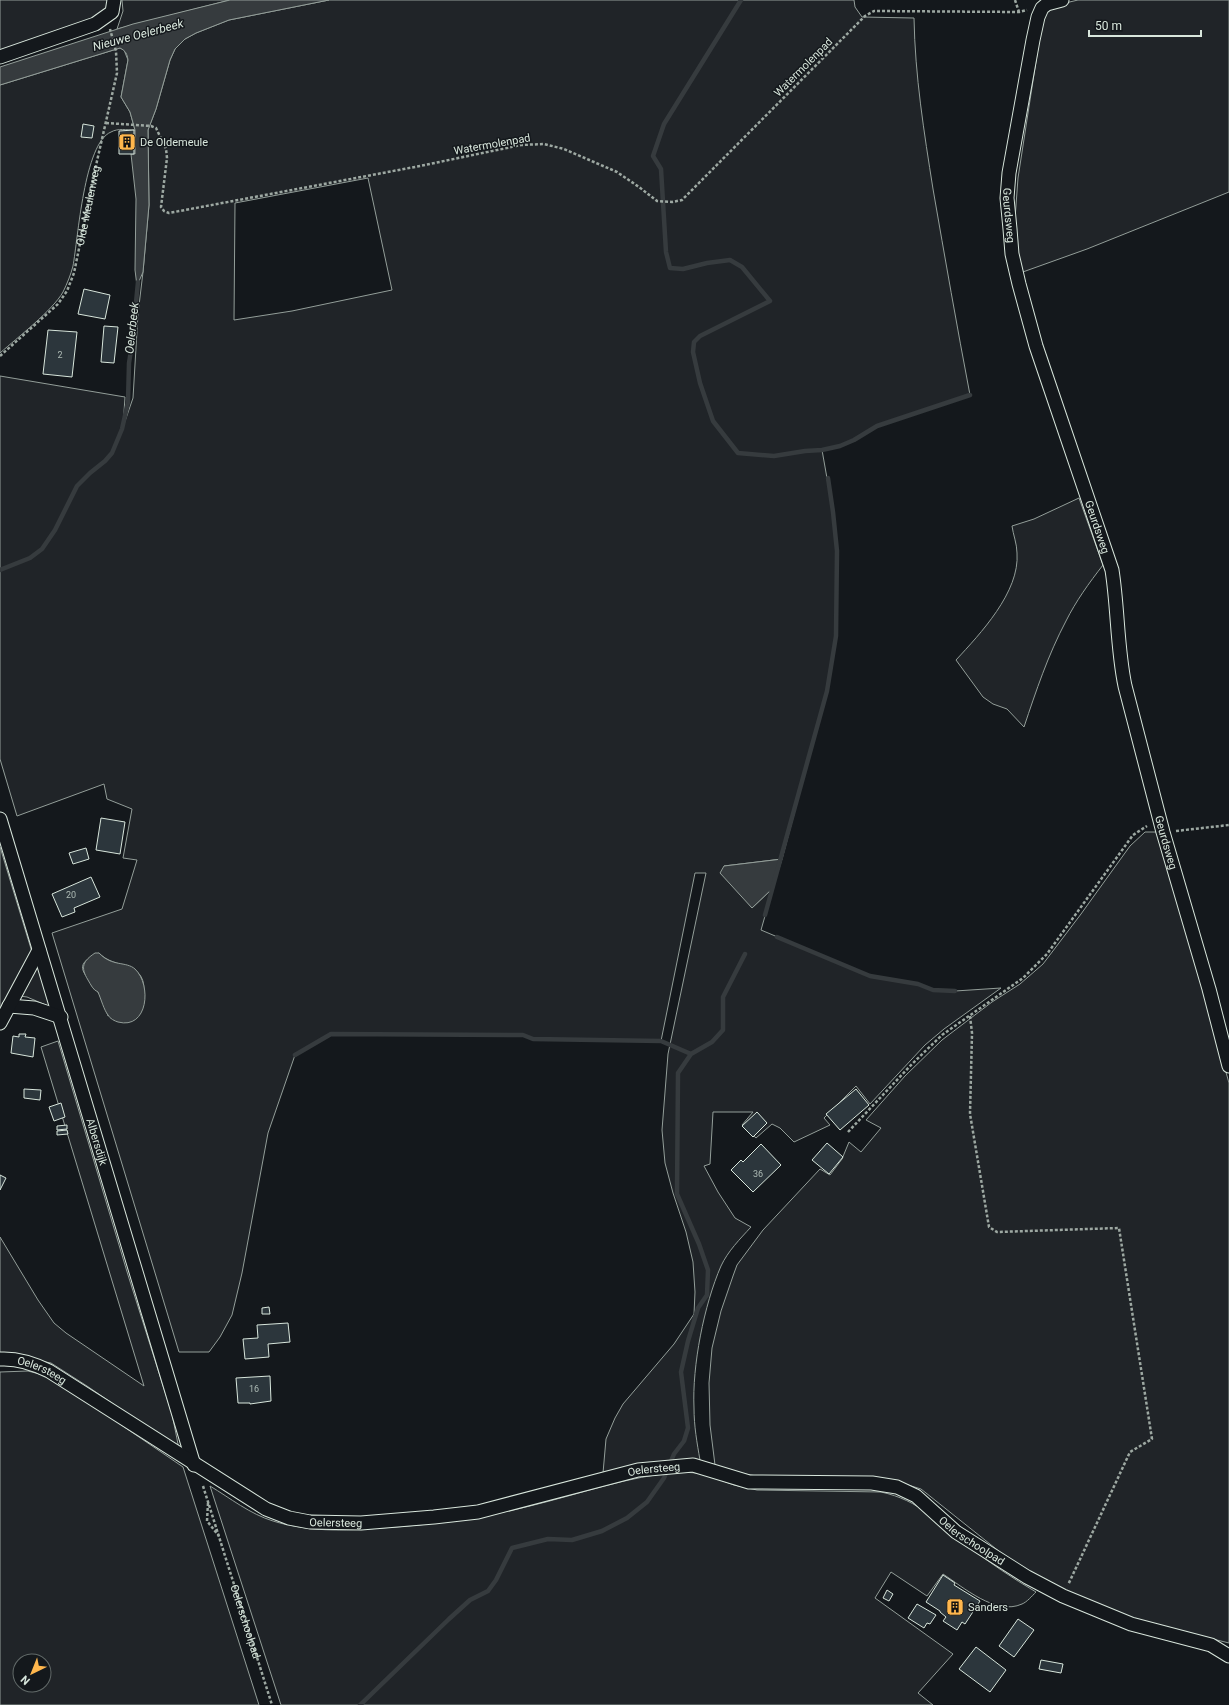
<svg xmlns="http://www.w3.org/2000/svg" width="1229" height="1705" font-family="Roboto,sans-serif">
	<style>
		.green { fill: #202428; stroke: #939e99; fill-rule: evenodd }
		.water { fill: #363b3e; stroke: #939e99 }
		.lines { fill: none; stroke-linecap: round; stroke-linejoin: round }
		.stream { stroke: #363b3e; stroke-width: 4.5 }
		.building { fill: #2c363c; stroke: #d8e6dc }
		.minor-casing { stroke: #d8e6dc; stroke-width: 15 }
		.path { stroke: #9da8a2; stroke-width: 2.5; stroke-dasharray: 3 2; stroke-linecap: butt }
		.minor { stroke: #14181c; stroke-width: 13 }
		.labels { text-anchor: middle; stroke-width: 3; stroke-linejoin: round; paint-order: stroke }
		.number-label { font-size: 9px; fill: #adbab4 }
		.street-label { font-size: 11px; fill: #d8e6dc; stroke: #14181c }
		.poi-label { font-size: 11px; fill: #d8e6dc; stroke: #14181c; text-anchor: start }
		.water-label { font-size: 12px; font-style: italic; fill: #d8e6dc; stroke: #14181c }
	</style>
	<rect width="100%" height="100%" fill="#14181c"/>
	<path class="green" d="M0 0H110L107 10 101 17 0 51Z
		M122 0H230L117 29 123 11Z
		M329 0H854L855 7 862 17 914 18C915 76 924 132 933 189 945 258 957 327 970 395L877 426 854 440 840 446 822 450 833 512 837 551 836 636 827 691 782 859 724 866 752 908 773 888 761 930 870 976 918 984 933 990 955 991 1001 988 944 1029 925 1045 870 1104 856 1086 824 1118 830 1125 794 1142 780 1128 772 1124 756 1138 742 1125 753 1112H713L710 1164 704 1166 718 1192 735 1218 751 1227C740 1239 728 1251 721 1266 704 1305 692 1366 694 1408 694 1426 697 1443 700 1460 667 1461 635 1464 603 1473L606 1439 615 1418 623 1404 674 1344 694 1314 695 1292 693 1262 686 1232 673 1193 665 1163 662 1130 668 1054 706 873H695L661 1041 533 1039 523 1035 331 1034 295 1055 268 1133 242 1273 232 1315 220 1337 209 1352H179L52 933 122 909 137 860 123 858 132 809 107 799 104 784 17 816 0 759V376L125 397 123 427 133 398 138 314 143 272 149 205 148 130 156 109 170 60 175 49 185 39 196 33 229 20ZM368 178 392 290 292 311 234 320 235 203ZM99 953C115 970 144 960 144 990L108 1016C106 1008 102 999 98 992 87 974 69 966 99 953Z
		M1078 0H1229V192L1087 249 1020 273 1015 219 1018 178 1043 16 1057 5Z
		M120 48 124 50 128 60 121 97 130 112 135 130C127 130 118 128 111 132 84 143 78 239 73 266 71 274 67 284 63 292 53 310 17 338 0 353V85Z
		M1079 498 1103 565C1089 583 1076 601 1066 621 1048 655 1036 691 1024 727L1007 709 993 704 983 697 956 660C980 634 1020 592 1017 553 1017 544 1013 534 1012 526L1034 519Z
		M1145 832H1159L1229 1083V1643L1128 1618 1048 1583 1010 1560 921 1489 892 1480 757 1476 732 1472 715 1465 710 1425 709 1383 712 1348 721 1311 733 1276 737 1265 763 1230 820 1169 830 1175 842 1159 849 1142 861 1152 881 1128 866 1120 905 1076 942 1040 992 1002 1020 984 1043 964 1081 914 1130 846Z
		M0 847 32 952 0 1013Z
		M39 959 53 1008 27 997 19 996Z
		M58 1041 128 1275 172 1414 179 1449 87 1386 51 1363 30 1359 0 1361V1237L38 1300 54 1323 66 1333 144 1386 41 1047Z
		M28 1371 43 1375 73 1392 183 1467 259 1705H0V1372ZM20 1661H44V1685H20Z
		M680 1472 698 1473 715 1478 734 1485 757 1490 881 1492C919 1500 939 1523 968 1546 990 1563 1012 1578 1036 1592 1032 1596 1027 1602 1022 1604 996 1616 963 1587 943 1574L927 1596 891 1572 875 1598 953 1654 918 1693 933 1705H281L210 1486C230 1498 250 1514 273 1521 308 1532 344 1531 381 1528 432 1525 481 1518 530 1506 580 1494 628 1476 680 1472Z"/>
	<path class="water" d="M230 0H329L229 20 196 33 185 39 175 49 170 60 156 109 148 130 149 205 143 272 137 286 135 270 136 199 131 154H135V130L130 112 121 97 128 60C127 54 126 51 120 48L0 85V67L133 24Z
		M782 859 773 888 752 908 720 873 724 866Z
		M95 953H99C112 967 126 961 135 969 152 985 148 1030 118 1022 115 1021 110 1019 108 1015 104 1010 101 999 98 992 93 990 91 985 88 980 80 967 83 961 95 953Z"/>
	<g class="lines">
		<path class="stream" d="M741 0 664 124 653 156 661 169 666 252 670 268 683 269 707 263 730 260 742 267 770 301 700 336 694 342 693 352 700 383 713 421 738 453 774 456 805 451 822 450 840 446 854 440 877 426 970 395
			M0 570 30 558 42 549 55 530 77 486 90 473 105 461 112 453 122 429 128 402 129 363 132 344 138 282
			M765 915 827 691 836 636 837 551 833 512 828 478
			M777 937 870 976 918 984 933 990 955 991
			M295 1055 331 1034 523 1035 533 1039 661 1041 691 1054 712 1042 723 1030V997L745 954
			M360 1705 449 1619 470 1600 488 1591 496 1580 512 1548 548 1539 572 1540 602 1531 627 1518 647 1502 664 1478 674 1454 684 1441 688 1428 681 1372 688 1341 698 1308 707 1295 708 1270 699 1244 677 1194 678 1073 691 1054"/>
	</g>
	<path class="building" d="M83 124 94 126 92 138 81 137Z
		M134 130V154H119V131Z
		M84 289 110 295 105 319 78 314Z
		M104 326 118 327 114 363 101 362Z
		M48 330 77 332 72 377 43 374Z
		M101 818 125 822 120 854 96 850Z
		M86 848 89 859 73 864 69 853Z
		M91 877 100 897 74 908 75 912 62 917 52 894Z
		M19 1034H26L25 1037 35 1038 33 1057 11 1053 13 1036 19 1037Z
		M24 1089 41 1090 40 1100 24 1098Z
		M856 1089 869 1105 840 1130 826 1114Z
		M61 1103 65 1117 54 1121 49 1107Z
		M757 1112 767 1123 753 1137 742 1126Z
		M67 1125V1129L57 1130V1126Z
		M67 1130 68 1134 57 1135V1131Z
		M827 1143 843 1157 829 1174 812 1160Z
		M761 1144 781 1165 753 1192 731 1170 741 1160 743 1162Z
		M0 1175 6 1178 0 1190Z
		M269 1307 270 1314H262V1308Z
		M288 1323 290 1342 268 1344 269 1357 245 1359 243 1339 258 1338 257 1325Z
		M270 1376 271 1401 250 1404V1403H238L236 1378Z
		M943 1575 955 1583 954 1585 980 1601 965 1624 962 1622 957 1630 943 1621 946 1617 940 1612V1611L926 1602Z
		M887 1590 893 1594 889 1601 883 1598Z
		M917 1604 936 1615 930 1624 927 1623 924 1628 908 1618Z
		M1018 1619 1034 1630 1014 1657 999 1646Z
		M976 1647 1006 1670 990 1692 959 1669Z
		M1041 1660 1063 1664 1061 1673 1039 1669Z"/>
	<g class="lines">
		<defs>
			<g id="minor">
				<path id="s3" d="M1062 0 1047 4 1042 8 1038 17 1033 40 1009 173 1007 198 1010 229 1012 254 1019 284 1036 346 1112 570C1118 608 1117 648 1125 686L1163 832 1209 989 1229 1066"/>
				<path d="M0 57 95 24 112 12 114 0"/>
				<path id="s4" d="M0 819 194 1465"/>
				<path d="M9 1006 34 1008 61 1017"/>
				<path d="M0 1023 39 950"/>
				<path id="s5" d="M0 1359C17 1358 35 1364 49 1371L266 1509 289 1518 310 1522 361 1523 434 1517 478 1512 638 1470 693 1465 749 1482 872 1483 897 1487 916 1496 956 1532 1027 1577 1063 1596 1131 1624 1211 1645 1229 1656"/>
			</g>
		</defs>
		<use href="#minor" class="minor-casing"/>
		<g class="path">
			<path d="M1015 0 1019 12"/>
			<path d="M106 123 151 126 156 128 166 149 167 158 161 207 164 211 169 213 420 166 521 145 544 144 564 149 617 172 639 187 657 201 672 202 682 200 865 16 874 11 1019 12 1027 10"/>
			<path id="s1" d="M0 356 58 304 67 291 74 273 97 161 117 73 116 51 110 29"/>
			<path d="M1176 831 1229 825"/>
			<path d="M970 1016 972 1033 970 1114 989 1227 997 1232 1119 1228 1152 1439 1130 1452 1068 1585"/>
			<path d="M848 1132 912 1064 942 1035 1023 978 1047 954 1133 835 1147 826"/>
			<path id="s2" d="M203 1486 272 1705"/>
			<path d="M208 1503 207 1521 219 1536"/>
		</g>
		<use href="#minor" class="minor"/>
	</g>
	<defs>
		<symbol id="building-square" viewBox="-11 -11 22 22"><rect x="-9" y="-9" width="18" height="18" rx="4" fill="#ffb74d" stroke="#14181c"/><path d="M-4-6H4V6H1V3H-1V6H-4ZM-2.5-4.3h1.7v1.8h-1.7ZM.8-4.3h1.7v1.8H.8ZM-2.5-1h1.7V.8h-1.7ZM.8-1h1.7V.8H.8Z" fill="#111"/></symbol>
	</defs>
	<g fill-rule="evenodd">
		<use href="#building-square" x="117" y="132" width="20" height="20"/>
		<use href="#building-square" x="945" y="1597" width="20" height="20"/>
	</g>
	<g class="labels">
		<g class="number-label">
			<text x="60" y="358">2</text>
			<text x="71" y="898">20</text>
			<text x="758" y="1177">36</text>
			<text x="254" y="1392">16</text>
		</g>
		<g class="street-label">
			<text transform="translate(803 67) rotate(-45)" y="4">Watermolenpad</text>
			<text transform="translate(492 144) rotate(-10)" y="4">Watermolenpad</text>
			<text dy="4" stroke="none"><textPath href="#s1" startOffset="182">Olde Meulenweg</textPath></text>
			<text dy="4" stroke="none"><textPath href="#s3" startOffset="233">Geurdsweg</textPath></text>
			<text dy="4" stroke="none"><textPath href="#s3" startOffset="558">Geurdsweg</textPath></text>
			<text dy="4" stroke="none"><textPath href="#s3" startOffset="882">Geurdsweg</textPath></text>
			<text dy="4" stroke="none"><textPath href="#s4" startOffset="337">Albersdijk</textPath></text>
			<text dy="4" stroke="none"><textPath href="#s5" startOffset="44">Oelersteeg</textPath></text>
			<text dy="4" stroke="none"><textPath href="#s5" startOffset="704">Oelersteeg</textPath></text>
			<text dy="4" stroke="none"><textPath href="#s5" startOffset="380">Oelersteeg</textPath></text>
			<text dy="4" stroke="none"><textPath href="#s5" startOffset="1043">Oelerschoolpad</textPath></text>
			<text dy="4" stroke="none"><textPath href="#s2" startOffset="142">Oelerschoolpad</textPath></text>
		</g>
		<g class="poi-label">
			<text x="140" y="146">De Oldemeule</text>
			<text x="968" y="1611">Sanders</text>
		</g>
		<g class="water-label">
			<text transform="translate(138 35) rotate(-15)" y="4">Nieuwe Oelerbeek</text>
			<text transform="translate(132 328) rotate(-84)" y="4">Oelerbeek</text>
		</g>
	</g>
	<g transform="translate(32 1673) rotate(223)"><circle r="19" fill="#14181c" stroke="#626a69"/>
	<path d="M0-3L7 15L0 10L-7 15Z" fill="#ffb74d"/>
	<text y="-6" font-size="11" font-weight="bold" text-anchor="middle" fill="#d8e6dc">N</text>
	</g>
	<path d="M1089 30v6h112v-6" fill="none" stroke="#d8e6dc" stroke-width="2"/>
	<text x="1095" y="30" font-size="12" fill="#d8e6dc" stroke="#14181c" stroke-width="3" paint-order="stroke">50 m</text>
</svg>
